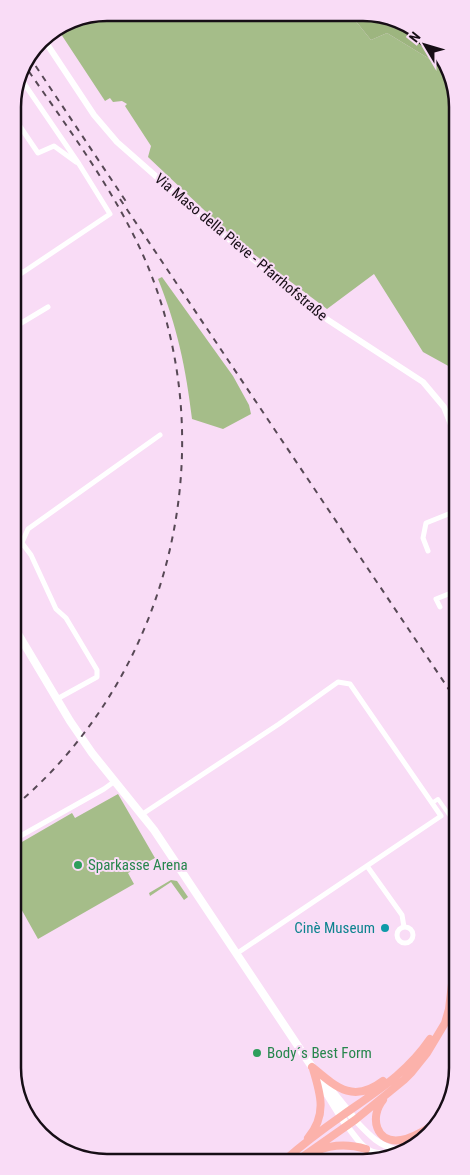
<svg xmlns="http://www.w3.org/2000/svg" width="470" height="1175" font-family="'Roboto Condensed',sans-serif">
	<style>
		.green { fill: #a5bd89 }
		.forest { fill: #9db57f }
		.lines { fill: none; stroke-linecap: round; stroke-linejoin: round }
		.pedestrian { stroke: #fff; stroke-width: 4 }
		.minor { stroke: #fff; stroke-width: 5 }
		.tertiary { stroke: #fff; stroke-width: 6 }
		.secondary { stroke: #fff; stroke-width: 8 }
		.primary { stroke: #fcb2ab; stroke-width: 8 }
		.rail { stroke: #574855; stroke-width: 2; stroke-dasharray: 6 6; stroke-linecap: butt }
		.leisure-dot { fill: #2e9e5b; stroke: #f9dcf6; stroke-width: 2 }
		.culture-dot { fill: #0f9aa8; stroke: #f9dcf6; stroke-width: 2 }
		.labels { text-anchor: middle; stroke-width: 4; stroke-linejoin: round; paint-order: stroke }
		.street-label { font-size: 15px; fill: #170e16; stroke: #f9dcf6 }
		.leisure-label { font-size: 15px; fill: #27864d; stroke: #f9dcf6; text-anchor: start }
		.culture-label { font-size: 15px; fill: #0d838f; stroke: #f9dcf6; text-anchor: end }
		.rim { fill: none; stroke: #170e16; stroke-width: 2.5 }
	</style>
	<rect width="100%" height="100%" fill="#f9dcf6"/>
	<path class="green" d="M107 13 350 14 371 40 387 33 446 69 454 83 455 366 452 368 423 352 374 274 327 309 239 243 148 157 151 146 125 106 127 104 122 101 113 102 110 98 105 101 59 31Z
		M162 277 233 376 249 405 251 414 223 429 192 419C186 368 177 326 158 279Z
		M118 794 155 858 128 873 134 884 38 939 15 898V846L72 813 75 818Z
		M171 880 177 881 188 897 184 900 171 882 150 896 149 893Z"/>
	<path class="forest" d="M350 14H382L430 40 446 69 387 33 371 40Z"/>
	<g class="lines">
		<path class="pedestrian" d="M432 803 438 799 457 826"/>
		<path class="minor" d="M13 116 38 153 54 146 76 162
			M13 260 22 273
			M13 279 110 214 79 164 19 76
			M13 328 48 307
			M22 543 31 555 56 609 66 618 97 670V677L57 699
			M451 550 456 562
			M428 551 423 538 426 523 456 511
			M14 552 20 547 28 529 160 435
			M440 607 436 599 456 591
			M141 815 279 724 338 682 350 684 441 816 236 954
			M15 839 104 789 115 781
			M367 866 402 915 404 927
			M397 935a8 8 0 1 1 16 0a8 8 0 1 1-16 0Z"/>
		<path class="tertiary" d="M43 38 94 115 117 142 209 223 328 320 423 382 444 407 455 435
			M355 1120C371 1137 377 1144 399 1151
			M347 1126C365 1149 367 1157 399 1152"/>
		<path class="secondary" d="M14 627 70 721 92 753 154 830 312 1067 355 1120
			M321 1084 347 1126"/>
		<path class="primary" d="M312 1067C336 1087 353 1104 383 1081
			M383 1100C369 1117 376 1144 401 1140 415 1138 428 1128 440 1121
			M308 1138C327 1115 321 1095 313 1069
			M316 1151C333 1144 349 1144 366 1149
			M285 1160C303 1144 323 1129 343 1115 377 1091 407 1073 430 1039
			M298 1160 355 1120 404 1080 411 1073 427 1053 445 1023 449 1009 457 942"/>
		<path class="rail" d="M29 56 127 203
			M120 199 456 700
			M15 806C172 673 227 444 143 255 113 188 65 124 23 63"/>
	</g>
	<g class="leisure-dot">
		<circle cx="78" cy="865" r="5"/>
		<circle cx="257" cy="1053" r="5"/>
	</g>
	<circle class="culture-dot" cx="385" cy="928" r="5"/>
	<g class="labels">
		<g class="street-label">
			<text transform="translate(241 247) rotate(40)" y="5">Via Maso della Pieve - Pfarrhofstraße</text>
		</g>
		<g class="leisure-label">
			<text x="88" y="870">Sparkasse Arena</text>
			<text x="267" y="1058">Body´s Best Form</text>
		</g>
		<g class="culture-label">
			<text x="375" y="933">Cinè Museum</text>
		</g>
	</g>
	<path d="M0 0H470V1175H0ZM107 21H363A86 86 0 0 1 449 107V1068A86 86 0 0 1 363 1154H107A86 86 0 0 1 21 1068V107A86 86 0 0 1 107 21Z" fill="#f9dcf6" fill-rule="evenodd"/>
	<path class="rim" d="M107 21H363A86 86 0 0 1 449 107V1068A86 86 0 0 1 363 1154H107A86 86 0 0 1 21 1068V107A86 86 0 0 1 107 21Z"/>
	<g transform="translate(425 45) rotate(308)" stroke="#f9dcf6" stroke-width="4" paint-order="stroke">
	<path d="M0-4L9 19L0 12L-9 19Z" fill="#170e16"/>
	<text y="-8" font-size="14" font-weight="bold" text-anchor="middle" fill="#170e16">N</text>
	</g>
</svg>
